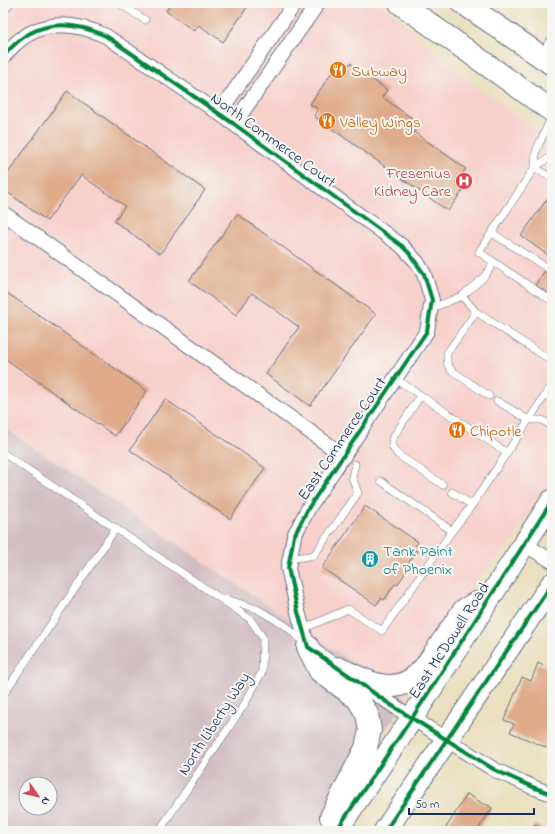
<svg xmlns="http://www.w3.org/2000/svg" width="555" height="834" font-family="'Indie Flower',sans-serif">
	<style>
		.built { fill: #f7d0ca }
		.industrial { fill: #d2bec2; fill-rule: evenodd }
		.building { fill: #dfab8a }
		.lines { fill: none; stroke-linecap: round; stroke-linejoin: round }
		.lane-casing { stroke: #636d80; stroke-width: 8 }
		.street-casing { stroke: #636d80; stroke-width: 16 }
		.primary-casing { stroke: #636d80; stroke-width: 24 }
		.lane { stroke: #fff; stroke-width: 7 }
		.street { stroke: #fff; stroke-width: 14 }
		.primary { stroke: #fff; stroke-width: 22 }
		.cycleway-casing { stroke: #f6f6f2; stroke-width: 6 }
		.cycleway { stroke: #00873e; stroke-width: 4 }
		.labels { text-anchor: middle; stroke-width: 4; stroke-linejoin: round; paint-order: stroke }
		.food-label { font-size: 16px; fill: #c56008; stroke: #f6f6f2; text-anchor: start }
		.street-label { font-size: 16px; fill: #1b2f5e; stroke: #f6f6f2 }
		.health-label { font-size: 16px; fill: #be3a42; stroke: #f6f6f2; text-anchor: end }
		.culture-label { font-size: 16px; fill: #0d838f; stroke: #f6f6f2; text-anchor: start }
	</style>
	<rect width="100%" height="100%" fill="#f6f6f2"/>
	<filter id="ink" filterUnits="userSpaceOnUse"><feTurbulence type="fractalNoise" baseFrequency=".025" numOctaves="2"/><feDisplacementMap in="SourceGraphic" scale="8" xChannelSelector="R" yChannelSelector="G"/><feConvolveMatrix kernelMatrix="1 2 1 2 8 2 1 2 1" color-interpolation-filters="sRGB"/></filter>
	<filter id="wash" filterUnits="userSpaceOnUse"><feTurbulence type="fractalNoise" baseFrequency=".012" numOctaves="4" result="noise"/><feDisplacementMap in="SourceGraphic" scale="16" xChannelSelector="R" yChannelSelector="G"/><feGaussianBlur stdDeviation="0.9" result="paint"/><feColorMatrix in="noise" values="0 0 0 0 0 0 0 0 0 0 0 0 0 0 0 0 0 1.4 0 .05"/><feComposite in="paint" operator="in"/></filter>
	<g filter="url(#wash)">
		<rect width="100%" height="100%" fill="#eae0bf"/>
		<path class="built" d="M3 3H378L402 20 443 62 552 141V480L504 552 480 577 416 670 410 694 407 699 3 427Z"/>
		<path class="industrial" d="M3 427 407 699 315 831H3ZM26 784H50V808H26Z"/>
		<g id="blocks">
			<path class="building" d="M172 3H244L248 6 223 42 199 25 194 31 166 11Z
				M350 63 387 90 382 97 420 124 414 132 466 169 461 176 469 182 448 211 314 116 318 109 310 104 337 65 345 70Z
				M67 91 205 190 160 254 114 221 125 206 81 175 47 221 3 189V180Z
				M547 199 552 202V258L521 236Z
				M237 214 376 314 310 406 266 374 299 327 252 293 236 315 189 281Z
				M552 260V296L535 285Z
				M3 290 147 391 115 436 3 357Z
				M165 399 265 468 230 519 130 450Z
				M365 506 418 542 413 549 417 551 406 567 408 569 397 585 395 584 384 600 381 598 376 605 322 568Z
				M538 663 552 670V750L510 732 514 724 504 720 522 677 531 681Z
				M467 794 485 805 486 804 492 808 491 810 477 831H444Z
				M535 824 546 831H531Z"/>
		</g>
	</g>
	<g filter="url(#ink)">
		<use href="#blocks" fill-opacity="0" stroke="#636d80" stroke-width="1"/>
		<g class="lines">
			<defs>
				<path id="lane" d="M119 3 145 20
					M3 13 10 3
					M541 54 552 38
					M535 167 536 151 552 116
					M535 167 552 156
					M552 179 535 167 479 252 552 301
					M492 233 547 268
					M462 296 476 312 552 361
					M430 309 462 296 483 278 494 263
					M476 312 447 353V363L451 370 489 396
					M396 379 507 453
					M421 395 392 439V446L397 454 443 485
					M497 401 529 420H542L552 426
					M3 453 230 605 250 619 263 638 262 672 244 705 159 831
					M452 492 472 505
					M452 531 472 505 552 385
					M290 559 314 555 358 493 352 477 355 464
					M226 599 257 609 286 626 305 644
					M303 629 348 609 382 631 452 531 381 481
					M3 695 116 528"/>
				<path id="street" d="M3 57C31 21 66 18 106 36L219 113 402 246 417 262 424 274 432 300 427 331 309 507 294 536 288 568 298 612 308 647 346 673
					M219 113 295 3
					M234 124 318 3
					M3 213 344 456
					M524 544 552 561
					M363 685 412 718 495 770 535 788 552 794"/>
				<path id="primary" d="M400 3 552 111
					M463 3 552 64
					M308 647 320 671 358 699 367 714 370 730 366 748 331 817
					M338 668C370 682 397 701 425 667L464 610 476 603
					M336 831 412 718 552 501
					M385 831 552 584"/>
			</defs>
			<use href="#lane" class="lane-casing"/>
			<use href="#street" class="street-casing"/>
			<use href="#primary" class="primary-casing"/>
			<use href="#lane" class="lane"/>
			<use href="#street" class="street"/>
			<use href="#primary" class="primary"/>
			<defs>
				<path id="cycleway" d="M3 57C31 21 66 18 106 36L234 124 402 246 409 253 424 274 432 300 427 331 309 507 294 536 288 568 298 612 308 647 391 705 495 770 535 788 552 794
					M336 831 412 718 552 501
					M385 831 552 584"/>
			</defs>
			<use href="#cycleway" class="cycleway-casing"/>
			<use href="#cycleway" class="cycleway"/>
		</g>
	</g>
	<defs>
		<symbol id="restaurant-disc" viewBox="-11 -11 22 22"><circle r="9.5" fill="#e8710a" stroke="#f6f6f2"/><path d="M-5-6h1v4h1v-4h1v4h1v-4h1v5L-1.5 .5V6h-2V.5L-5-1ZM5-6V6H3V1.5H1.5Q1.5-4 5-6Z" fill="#fff"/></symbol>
		<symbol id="hospital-disc" viewBox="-11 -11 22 22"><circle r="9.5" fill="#e0444e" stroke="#f6f6f2"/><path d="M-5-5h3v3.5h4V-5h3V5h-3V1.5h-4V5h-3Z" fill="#fff"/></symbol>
		<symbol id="building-disc" viewBox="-11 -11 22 22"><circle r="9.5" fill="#0f9aa8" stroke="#f6f6f2"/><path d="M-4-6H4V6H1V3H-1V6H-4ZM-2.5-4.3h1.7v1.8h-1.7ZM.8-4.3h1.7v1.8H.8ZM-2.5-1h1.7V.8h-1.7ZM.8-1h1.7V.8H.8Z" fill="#fff"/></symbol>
	</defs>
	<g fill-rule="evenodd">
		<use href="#restaurant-disc" x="328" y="60" width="20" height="20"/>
		<use href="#restaurant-disc" x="317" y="111" width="20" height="20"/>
		<use href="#hospital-disc" x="454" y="171" width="20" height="20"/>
		<use href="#restaurant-disc" x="447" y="420" width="20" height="20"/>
		<use href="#building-disc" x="360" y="549" width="20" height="20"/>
	</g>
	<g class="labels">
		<g class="food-label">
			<text x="351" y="76">Subway</text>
			<text x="340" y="127">Valley Wings</text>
			<text x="470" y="436">Chipotle</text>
		</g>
		<g class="street-label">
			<text transform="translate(274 139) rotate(36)" y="6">North Commerce Court</text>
			<text transform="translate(341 438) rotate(-56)" y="6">East Commerce Court</text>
			<text transform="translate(448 640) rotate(-57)" y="6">East McDowell Road</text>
			<text transform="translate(213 723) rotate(-57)" y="6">North Liberty Way</text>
		</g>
		<g class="health-label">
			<text x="451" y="178">Fresenius<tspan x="451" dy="18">Kidney Care</tspan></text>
		</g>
		<g class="culture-label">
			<text x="383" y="556">Tank Paint<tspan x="383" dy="18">of Phoenix</tspan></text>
		</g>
	</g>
	<rect width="555" height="834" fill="none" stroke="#f6f6f2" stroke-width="16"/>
	<g transform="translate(38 796) rotate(124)"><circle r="19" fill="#f6f6f2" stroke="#9ea6b7"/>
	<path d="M0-3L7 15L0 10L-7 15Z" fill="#d1495b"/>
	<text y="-6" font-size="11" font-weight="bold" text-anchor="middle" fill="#1b2f5e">N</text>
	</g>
	<path d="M409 808v6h125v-6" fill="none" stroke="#1b2f5e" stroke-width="2"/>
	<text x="415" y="808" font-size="12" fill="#1b2f5e" stroke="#f6f6f2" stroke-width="3" paint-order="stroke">50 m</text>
</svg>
